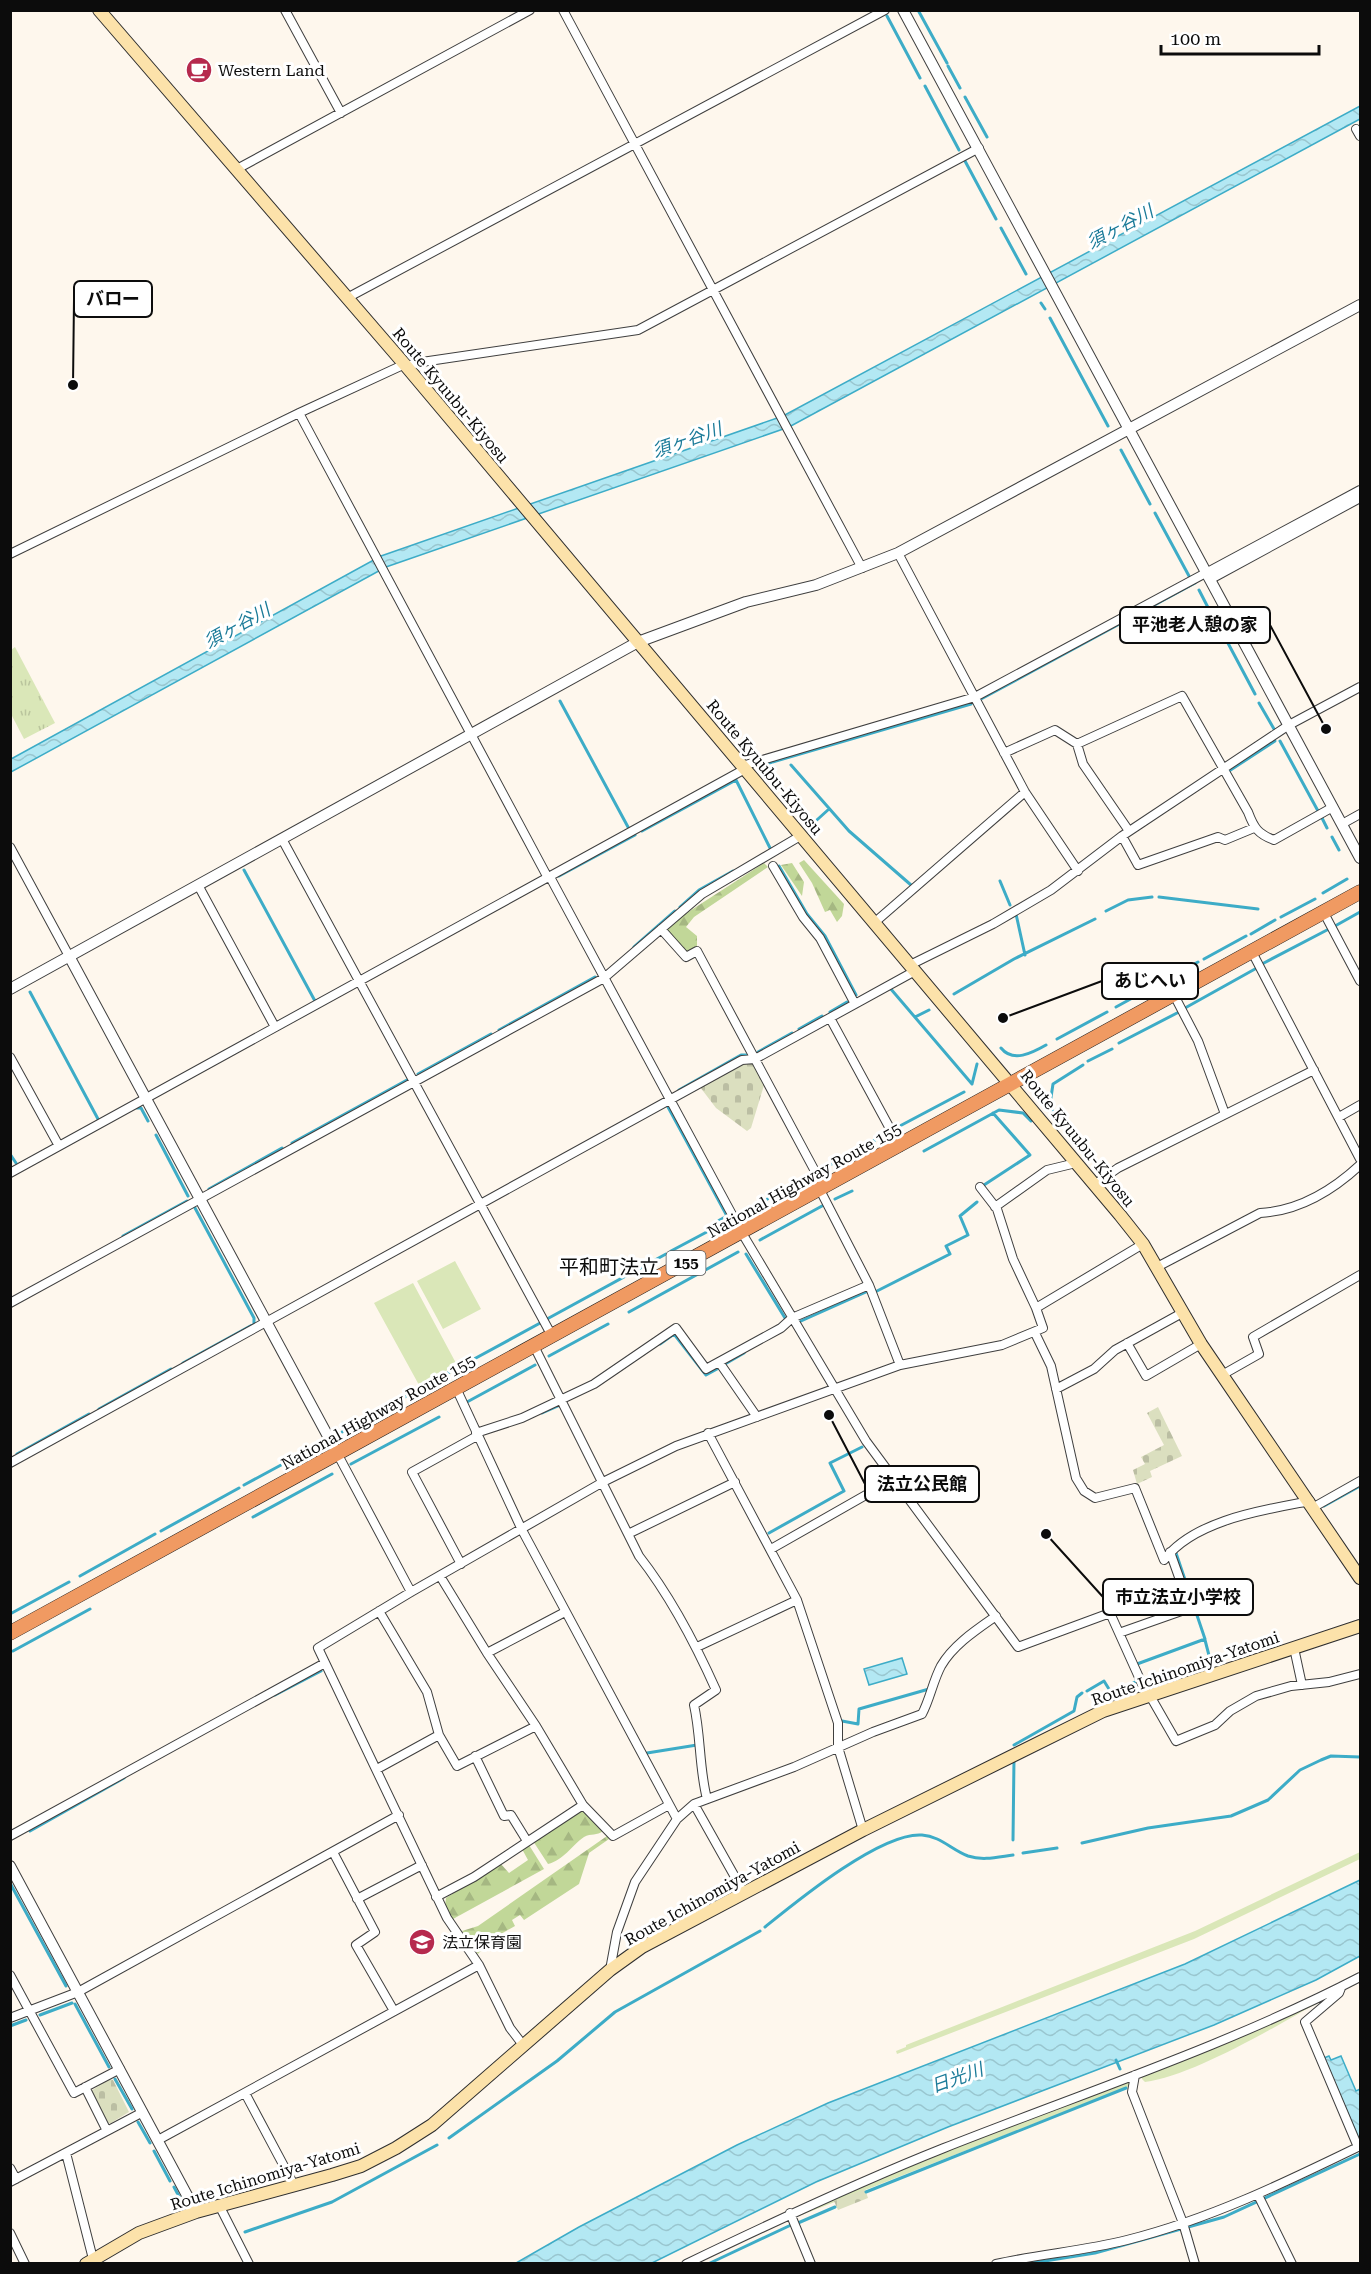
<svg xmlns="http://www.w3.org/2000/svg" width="1371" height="2274" font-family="'Roboto Serif','Noto Sans JP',serif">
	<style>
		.grass { fill: #dae7b8 }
		.forest { fill: url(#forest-firs) }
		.cemetery { fill: url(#cemetery-stones) }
		.park { fill: url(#park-tufts) }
		.water { fill: url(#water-waves); stroke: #3dacc7; stroke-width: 1.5 }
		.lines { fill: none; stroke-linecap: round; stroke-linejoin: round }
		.stream { stroke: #3dacc7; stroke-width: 3 }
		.minor-casing { stroke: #3f3f3f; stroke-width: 10 }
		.tertiary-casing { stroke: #3f3f3f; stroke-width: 12 }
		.secondary-casing { stroke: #2e2e2e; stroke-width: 14 }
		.trunk-casing { stroke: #1d1d1d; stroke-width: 15 }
		.minor { stroke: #fff; stroke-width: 8 }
		.tertiary { stroke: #fff; stroke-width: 10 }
		.secondary { stroke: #fce2aa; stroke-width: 12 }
		.trunk { stroke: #f09a62; stroke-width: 14 }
		.labels { text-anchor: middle; stroke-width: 6; stroke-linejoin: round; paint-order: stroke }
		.shield { fill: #fff; stroke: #555; stroke-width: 1.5 }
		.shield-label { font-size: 15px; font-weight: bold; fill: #0c0c0c }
		.poi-label { font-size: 16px; fill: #0c0c0c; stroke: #fff; text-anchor: start }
		.street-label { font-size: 16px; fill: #0c0c0c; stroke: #fff }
		.water-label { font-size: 18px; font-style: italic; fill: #1b7b99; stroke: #fff }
		.quarter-label { font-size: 20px; fill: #0c0c0c; stroke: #fff }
		.leader { fill: none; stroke: #0c0c0c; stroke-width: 2 }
		.callout-dot { fill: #0c0c0c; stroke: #fff; stroke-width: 2 }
		.callout { fill: #fff; stroke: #0c0c0c; stroke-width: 2 }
		.callout-label { font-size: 18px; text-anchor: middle; font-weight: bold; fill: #0c0c0c }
	</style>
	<defs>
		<pattern id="forest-firs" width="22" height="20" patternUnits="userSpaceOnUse" patternTransform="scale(1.5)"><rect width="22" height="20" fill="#c1d798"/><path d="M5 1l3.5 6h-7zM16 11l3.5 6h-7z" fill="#a5b782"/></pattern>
		<pattern id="cemetery-stones" width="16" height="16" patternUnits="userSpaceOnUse" patternTransform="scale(1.5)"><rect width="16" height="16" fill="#dbdfbf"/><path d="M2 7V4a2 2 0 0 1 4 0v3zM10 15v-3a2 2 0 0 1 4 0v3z" fill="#bbbea3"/></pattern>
		<pattern id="park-tufts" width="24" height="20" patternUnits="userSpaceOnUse" patternTransform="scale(1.5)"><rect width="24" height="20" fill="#dae7b8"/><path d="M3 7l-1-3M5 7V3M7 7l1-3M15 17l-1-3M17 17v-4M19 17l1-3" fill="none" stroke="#bac59d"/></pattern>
		<pattern id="water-waves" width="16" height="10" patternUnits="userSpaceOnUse" patternTransform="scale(1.5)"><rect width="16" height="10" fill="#b3e8f3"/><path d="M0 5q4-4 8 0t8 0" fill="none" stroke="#99c6cf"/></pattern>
	</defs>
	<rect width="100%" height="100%" fill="#fef7ed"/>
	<path class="grass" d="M455 1261 481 1309 443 1329 417 1281Z
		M413 1283 457 1365 419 1385 374 1303Z
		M1360 1852V1859L1194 1939 897 2054 896 2051 906 2047V2045L1195 1931Z
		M1331 1995C1321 2003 1309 2007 1298 2014 1261 2035 1187 2077 1145 2082L1142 2079V2075Z
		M1129 2081 1130 2086 799 2216 800 2213 942 2153Z"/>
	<path class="forest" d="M804 860 844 904 842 916 837 922 830 910 825 912 812 883 799 863Z
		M764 863 768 867 694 917 686 927 697 936V947L687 953 666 931 682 916Z
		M792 863 804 882 802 896 781 865Z
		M582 1808 603 1831C597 1836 591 1833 584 1837 571 1846 564 1860 548 1864L533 1841Z
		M607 1836 609 1839 589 1853 579 1884 524 1920 520 1915 512 1920 515 1926 492 1939 478 1954 462 1931 478 1926Z
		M529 1845 544 1869 453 1919 445 1906 446 1898 500 1863 509 1873 528 1860 522 1849Z"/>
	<path class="cemetery" d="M746 1062 754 1064 765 1082 751 1128 747 1131 716 1108 700 1087Z
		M1158 1407 1182 1456 1150 1471 1152 1477 1137 1484 1133 1470 1145 1464 1141 1457 1164 1445 1147 1413Z
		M109 2079 113 2080 129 2112 111 2123H107L91 2091Z
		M865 2189 868 2198 838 2210 834 2201Z"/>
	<path class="park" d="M15 647 55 723 24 739 11 714V650Z"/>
	<path class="water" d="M1360 106V119L789 427 386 567 11 772V759L381 556 783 416Z
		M902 1658 907 1674 869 1685 864 1669Z
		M1360 1880V1956L1316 1980 1214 2025 948 2127 816 2182 652 2263H516L579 2227 737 2145 828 2103 1185 1964Z
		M1329 2056 1331 2060 1341 2056 1356 2091 1360 2089V2141L1324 2058Z"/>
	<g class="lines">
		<path class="stream" d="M918 10 947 63
			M887 16 920 78
			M948 66 960 88
			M925 86 959 150
			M965 97 987 137
			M965 161 996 219
			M1001 228 1026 274
			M1041 303 1045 309
			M1050 318 1108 426
			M1121 450 1150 504
			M1155 513 1189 576
			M1199 590 1216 623
			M1221 630 1255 694
			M981 699 1195 583
			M560 701 628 827
			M1259 703 1274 729
			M1280 741 1318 811
			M791 765 849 831 911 885
			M759 766 971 704
			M1229 771 1275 741
			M736 780 770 848
			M1322 818 1327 828
			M808 828 829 809
			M642 831 736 780
			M1332 837 1339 850
			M779 866 807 914 825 936 856 995
			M244 870 315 1001
			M559 876 635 835
			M1000 881 1010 905
			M1323 893 1347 879
			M1159 897 1258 909
			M680 907 699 890 733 871
			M1106 911 1128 900 1152 897
			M1016 914 1025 955
			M1281 917 1315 899
			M1335 926 1360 912
			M1251 934 1275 920
			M634 947 675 911
			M1204 959 1246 936
			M1262 964 1327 930
			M890 988 972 1084
			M30 992 98 1119
			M954 994 1014 959 1095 919
			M1116 1007 1198 962
			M1185 1008 1255 969
			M830 1012 847 1002
			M915 1017 929 1010
			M799 1029 822 1016
			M499 1030 595 977
			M1057 1039 1107 1012
			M1119 1043 1177 1013
			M1001 1048C1013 1063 1032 1053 1046 1045
			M758 1052 792 1033
			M1088 1061 1112 1049
			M418 1074 491 1034
			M972 1084 977 1064
			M679 1090 741 1055H746
			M668 1107 727 1216 716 1222 718 1226 671 1251
			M137 1108H141L148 1121
			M1053 1113 1050 1104 1053 1084 1083 1065
			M896 1128 964 1092
			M156 1135 188 1196
			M292 1143 407 1080
			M924 1151 999 1110 1023 1113 1031 1121
			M10 1154 16 1163
			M819 1171 886 1134
			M794 1184 809 1176
			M984 1185 1030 1155 993 1113
			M209 1189 282 1148
			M835 1199 852 1191
			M740 1214 771 1197
			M123 1236 187 1201
			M760 1240 822 1206
			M746 1254 785 1318
			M877 1291 950 1254 946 1246 968 1235 960 1216 977 1202
			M629 1312 738 1252
			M547 1319 666 1254
			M801 1321 866 1292
			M660 1344 674 1334 706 1375 717 1369
			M549 1356 608 1324
			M183 1363 254 1324V1318L195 1208
			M725 1364 744 1353
			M463 1365 542 1322
			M422 1387 457 1368
			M467 1402 535 1365
			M99 1409 171 1369
			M542 1413 558 1406
			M342 1432 417 1390
			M17 1454 89 1414
			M351 1464 439 1417
			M244 1485 318 1445
			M1324 1506 1360 1486
			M253 1517 332 1474
			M161 1531 239 1488
			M769 1533 844 1491 830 1463 862 1447
			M80 1576 155 1534
			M10 1614 69 1582
			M1205 1640 1212 1667
			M13 1651 90 1609
			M1137 1664 1205 1639 1176 1553
			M1087 1691 1104 1681 1112 1694 1137 1681 1136 1678
			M275 1695 321 1671
			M842 1721 858 1724 859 1709 929 1689
			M1014 1745 1074 1711 1077 1697 1082 1693
			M647 1753 697 1745
			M30 1831 124 1778
			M1013 1840 1014 1759
			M1082 1843 1148 1828 1231 1816 1268 1800 1300 1770 1321 1760 1331 1756 1360 1757
			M1023 1853 1057 1848
			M10 1883 66 1986
			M765 1927C797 1901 881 1832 922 1835 940 1836 952 1850 968 1856 983 1861 998 1857 1013 1855
			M75 2004 109 2067
			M40 2015 72 2003
			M10 2026 26 2020
			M1116 2060 1120 2069
			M115 2079 132 2109
			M138 2122 150 2143
			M449 2138 557 2061 615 2012 760 1931
			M154 2151 170 2181
			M174 2187 183 2204
			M866 2192 1126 2088
			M798 2223 835 2207
			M245 2232 332 2202 437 2145
			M708 2264 791 2225
			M1026 2264 1095 2253 1224 2217 1360 2154"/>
		<defs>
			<path id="minor" d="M285 10 341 113
				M563 10 862 568
				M1356 129 1360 136
				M237 169 530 10
				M347 298 885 10
				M406 366 422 362 638 330 979 148
				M299 413 548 878
				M898 553 1025 792 1078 871
				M10 554 299 413 405 364
				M1211 579 1360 498
				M1077 744 1083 764 1129 831
				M1004 753 1055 730 1077 744 1182 696 1248 812C1254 828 1258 834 1274 840L1333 807
				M742 766 975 697 1360 490
				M1342 824 1360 814
				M1122 836 1138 865 1218 837 1225 840 1254 828
				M282 839 552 1336
				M10 847 69 956
				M773 866 803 917 820 938 855 1004
				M550 877 742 1233 866 1441 1018 1647 1110 1613 1147 1695
				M198 885 275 1027
				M1324 913 1360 981
				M874 923 1025 792
				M661 929 686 957 697 951 824 1188
				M1252 952 1360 1159
				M910 965 993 924 1051 890 1122 836 1289 725 1360 687
				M1174 995 1198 1041 1225 1114
				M830 1018 900 1147
				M10 1057 59 1146
				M1339 1117 1360 1105
				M10 1173 745 769
				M1094 1185 1118 1168 1314 1070
				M980 1187 997 1209 1013 1259 1036 1308
				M820 1190 869 1285 900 1365
				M995 1207 1047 1170 1076 1163
				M1157 1267 1260 1213C1298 1211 1333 1190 1360 1165
				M10 1303 604 978 702 894 802 835
				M1035 1333 1051 1366 1076 1478 1084 1491 1095 1498 1135 1488 1164 1560C1194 1520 1263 1510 1310 1501
				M1127 1343 1146 1376 1201 1344
				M534 1346 639 1556C671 1597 695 1643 716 1690L694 1705C701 1736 699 1768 707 1799
				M719 1362 757 1417
				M1222 1375 1259 1354 1253 1337 1360 1275
				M456 1388 522 1530 677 1819
				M1056 1389 1094 1369 1115 1350 1182 1313
				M476 1433 522 1418 594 1384 676 1328 706 1369 781 1328 792 1318 869 1285
				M708 1433 797 1600 838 1723V1747L863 1830
				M337 1453 411 1592
				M10 1463 742 1060 755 1059 915 971
				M1314 1507 1360 1481
				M628 1534 735 1482
				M771 1549 894 1479
				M461 1564 412 1472 477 1436
				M440 1576 487 1653
				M379 1611 427 1692 439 1735 457 1766 536 1726 487 1653 565 1612
				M1119 1633 1190 1608 1170 1552
				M697 1647 797 1600
				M1294 1648 1302 1685
				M1149 1694 1176 1741 1215 1725 1230 1711 1256 1696 1291 1686 1329 1682 1360 1674
				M536 1726 583 1805 613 1836 669 1805
				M475 1756 504 1816 511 1815 527 1841
				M377 1769 439 1735
				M694 1804 744 1893
				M10 1836 325 1663
				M333 1852 375 1932 356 1945 394 2011
				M436 1897 474 1877 583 1805
				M357 1899 422 1865
				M610 1970 617 1932 635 1882 677 1819 694 1804 794 1767 873 1732 922 1714C930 1699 933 1681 941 1666 953 1645 976 1630 996 1616
				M10 1975 74 2093 120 2069
				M1341 1988 1339 1993 1305 2022 1358 2147
				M10 2018 78 1992 399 1815
				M523 2045 510 2028 479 1965 447 1918 318 1648 411 1592 603 1482 676 1446 900 1365 1002 1345 1043 1328 1036 1308 1143 1244
				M1135 2075 1132 2092 1183 2223 1195 2264
				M85 2087 107 2131
				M245 2093 294 2185
				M158 2140 479 1965
				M66 2153 93 2259
				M10 2168 16 2179
				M10 2182 143 2112
				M1258 2195 1292 2264
				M219 2205 249 2264
				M790 2213 811 2264
				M10 2233 25 2264
				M686 2264C771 2223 856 2183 944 2148 1083 2093 1227 2046 1360 1977
				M996 2264C1040 2254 1084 2251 1127 2240 1210 2219 1284 2183 1360 2146"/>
			<path id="tertiary" d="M903 10 1360 858
				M69 956 337 1453
				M10 989 638 642 746 602 816 585 898 553 1360 305
				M10 1866 196 2212"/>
			<path id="secondary" d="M99 10 406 366 1120 1215 1143 1244 1201 1344 1360 1578
				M86 2264 139 2233 196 2212 332 2175 361 2166 396 2148 432 2125 610 1970 642 1947 863 1830 1103 1711 1360 1626"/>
			<path id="trunk" d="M10 1633 1360 892"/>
		</defs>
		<use href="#minor" class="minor-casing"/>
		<use href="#tertiary" class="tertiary-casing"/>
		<use href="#secondary" class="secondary-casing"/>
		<use href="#trunk" class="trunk-casing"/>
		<use href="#minor" class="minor"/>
		<use href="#tertiary" class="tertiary"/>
		<use href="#secondary" class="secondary"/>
		<use href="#trunk" class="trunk"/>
	</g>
	<defs>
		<symbol id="cafe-disc" viewBox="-11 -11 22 22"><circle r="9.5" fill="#b62a4e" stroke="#fff"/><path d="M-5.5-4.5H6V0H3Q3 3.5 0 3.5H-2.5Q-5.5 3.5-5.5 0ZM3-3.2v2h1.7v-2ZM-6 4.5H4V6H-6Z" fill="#fff"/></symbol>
		<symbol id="school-disc" viewBox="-11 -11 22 22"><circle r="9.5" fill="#b62a4e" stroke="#fff"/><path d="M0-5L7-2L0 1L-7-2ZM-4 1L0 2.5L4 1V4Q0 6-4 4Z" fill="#fff"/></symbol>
	</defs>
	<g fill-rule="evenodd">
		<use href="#cafe-disc" x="184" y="55" width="30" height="30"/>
		<use href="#school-disc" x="407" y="1927" width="30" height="30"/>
	</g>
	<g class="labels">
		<rect class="shield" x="666.5" y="1251" width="39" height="24" rx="4.5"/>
		<g class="shield-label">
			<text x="686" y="1268">155</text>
		</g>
		<g class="poi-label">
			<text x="218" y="76">Western Land</text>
			<text x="442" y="1948">法立保育園</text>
		</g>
		<g class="street-label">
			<text transform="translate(451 395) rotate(50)" y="6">Route Kyuubu-Kiyosu</text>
			<text transform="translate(765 767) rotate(50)" y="6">Route Kyuubu-Kiyosu</text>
			<text transform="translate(1078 1138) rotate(51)" y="6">Route Kyuubu-Kiyosu</text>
			<text transform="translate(804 1180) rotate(-29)" y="6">National Highway Route 155</text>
			<text transform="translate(378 1412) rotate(-29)" y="6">National Highway Route 155</text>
			<text transform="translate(1185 1668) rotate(-19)" y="6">Route Ichinomiya-Yatomi</text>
			<text transform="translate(712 1893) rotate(-29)" y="6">Route Ichinomiya-Yatomi</text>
			<text transform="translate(265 2176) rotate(-17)" y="6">Route Ichinomiya-Yatomi</text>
		</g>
		<g class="water-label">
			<text transform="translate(1120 227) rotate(-28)" y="6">須ヶ谷川</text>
			<text transform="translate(687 440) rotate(-19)" y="6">須ヶ谷川</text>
			<text transform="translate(237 626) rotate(-29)" y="6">須ヶ谷川</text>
			<text transform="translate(957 2078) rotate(-20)" y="6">日光川</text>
		</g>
		<g class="quarter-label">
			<text x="609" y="1274">平和町法立</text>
		</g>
	</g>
	<path class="leader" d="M73 385L74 299M1326 729L1270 625M1003 1018L1102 981M829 1415L865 1484M1046 1534L1103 1597"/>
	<g class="callout-dot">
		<circle cx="73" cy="385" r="6"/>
		<circle cx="1326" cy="729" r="6"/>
		<circle cx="1003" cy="1018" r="6"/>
		<circle cx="829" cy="1415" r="6"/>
		<circle cx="1046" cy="1534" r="6"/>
	</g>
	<g class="callout">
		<rect x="74" y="281" width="78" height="36" rx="6"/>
		<rect x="1120" y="607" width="150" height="36" rx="6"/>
		<rect x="1102" y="963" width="96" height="36" rx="6"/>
		<rect x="865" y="1466" width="114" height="36" rx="6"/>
		<rect x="1103" y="1579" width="150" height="36" rx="6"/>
	</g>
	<g class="callout-label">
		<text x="113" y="305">バロー</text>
		<text x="1195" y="631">平池老人憩の家</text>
		<text x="1150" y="987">あじへい</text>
		<text x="922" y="1490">法立公民館</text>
		<text x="1178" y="1603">市立法立小学校</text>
	</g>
	<rect width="1371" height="2274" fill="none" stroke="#0c0c0c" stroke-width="24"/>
	<path d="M1161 45v9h158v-9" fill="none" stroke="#0c0c0c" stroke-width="3"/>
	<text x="1170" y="45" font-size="18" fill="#0c0c0c" stroke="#ffffff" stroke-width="4.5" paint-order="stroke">100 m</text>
</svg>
